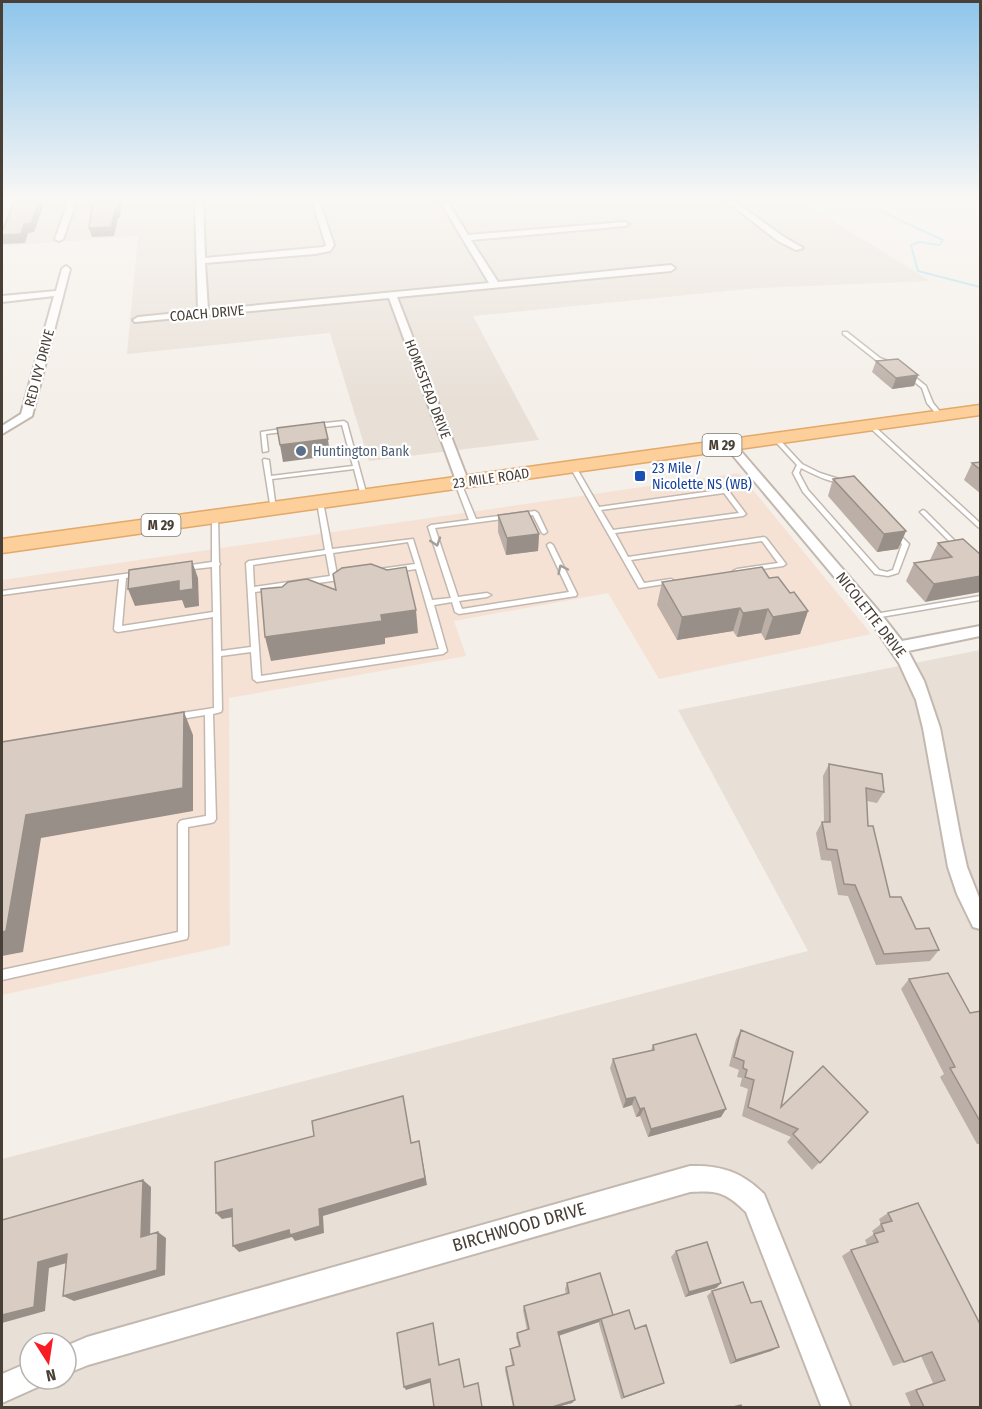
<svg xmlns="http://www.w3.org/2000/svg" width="982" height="1409" font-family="'Fira Sans Condensed',sans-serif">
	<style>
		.residential { fill: #e8e0d7; fill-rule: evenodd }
		.commercial { fill: #f5e2d5 }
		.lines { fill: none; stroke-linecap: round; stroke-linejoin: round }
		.stream { stroke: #a7dff0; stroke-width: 2 }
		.service-casing { stroke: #c3b8af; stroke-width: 3 }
		.minor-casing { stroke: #c3b8af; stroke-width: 4 }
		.primary-casing { stroke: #e3a969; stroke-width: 3 }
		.service { fill: #fff; fill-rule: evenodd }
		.minor { fill: #fff; fill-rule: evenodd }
		.primary { fill: #fdcf9a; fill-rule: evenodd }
		.wall { fill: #bbafa7 }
		.shaded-wall { fill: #988f88 }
		.building { fill: #d9ccc2; stroke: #988f88; stroke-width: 1.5 }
		.oneway { stroke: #a49f9b }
		.service-dot { fill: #5c6f8a; stroke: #fff; stroke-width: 2 }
		.transit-dot { fill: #1a4fb4; stroke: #fff; stroke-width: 2 }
		.labels { text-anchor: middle; stroke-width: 4.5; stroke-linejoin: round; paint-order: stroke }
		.far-street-label { font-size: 14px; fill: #483f37; stroke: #fff }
		.shield { fill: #fff; stroke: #7f7973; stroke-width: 1.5 }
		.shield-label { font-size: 14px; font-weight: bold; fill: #483f37 }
		.far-service-label { font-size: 14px; fill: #4e5e75; stroke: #fff; text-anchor: start }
		.far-transit-label { font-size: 14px; fill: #164399; stroke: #fff; text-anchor: start }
		.street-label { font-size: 15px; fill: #483f37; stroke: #fff }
		.near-street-label { font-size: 18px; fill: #483f37; stroke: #fff }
	</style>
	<rect width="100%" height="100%" fill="#f4efe9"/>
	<path class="residential" d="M2 201H801L930 281 759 288 473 316 539 440 369 461 330 333 127 354 138 236 2 246Z
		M980 650V1407L2 1408V1159L808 951 678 710ZM30 1343H66V1379H30Z"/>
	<path class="commercial" d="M739 473 871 634 659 679 608 593 454 621 466 656 229 698 230 945 2 995V580Z"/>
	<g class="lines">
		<path class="stream" d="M876 201 882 212 943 240 940 245 919 242 911 245 918 271 980 287"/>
		<defs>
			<path id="service" d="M843 332H847L880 358 898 365 895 367 876 360 843 334Z
				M906 373H910L926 386 933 403 942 414V416H938L927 403 922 388 906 375Z
				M344 421 347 423 367 496 366 497H362L361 496 354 469 272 479 276 509 275 510H271L263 460 264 459 269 460 271 476 353 466 342 425 316 428 313 426 316 424Z
				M868 424H872L980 523V528L978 527 868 426Z
				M288 428 291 430 290 431 266 434 268 451 263 452 261 432Z
				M775 436 777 437 802 464 820 473 845 481V483C830 483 815 475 801 468L799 473 808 490 879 570 887 572 893 570 902 544 893 534V532H897L909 544 898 573 888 576 875 574 803 492 793 473 797 465 773 439 772 438Z
				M573 465 576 467 599 507 726 489 728 490 746 514 743 516 615 533 628 557 764 537 766 538 786 564 783 566 735 573 733 571 737 569 778 563 762 541 631 560 644 583 671 579 675 581 671 583 639 588 570 467ZM724 493 739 513 613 530 601 510Z
				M458 481 461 483 476 519 535 511 538 513 547 532 544 534 542 533 533 515 435 528 458 597 487 593 491 595 487 597 459 601 462 609 569 592 547 545 550 543 553 545 577 594 576 596 459 614 455 612 452 602 434 605 447 651 443 654 257 682 253 679 251 652 221 656 222 710 221 712 213 714 216 819 214 822 211 823 188 827V936L187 939 2 980V970L178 932V824L180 821 183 820 206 816 205 715 175 720 172 719 171 717 172 715 175 714 214 708 213 617 118 632 115 631 114 629 119 579 2 595V591L139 572H141L143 574 141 576 126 578 122 626 213 612 212 567 184 570 180 568 184 566 212 562V517L215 515 218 517 219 562 220 564 219 566 221 651 251 647 246 563 249 561 325 550 317 502 320 500 323 502 332 549 413 539 432 600 451 598 428 527 431 525 469 520 455 483ZM408 542 415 564 337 575 333 553ZM326 554 330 576 254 587 253 565ZM416 569 439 649 261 676 255 592Z
				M923 510 925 511 961 547V549H957L920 512Z
				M980 596V600L875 618 871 616 875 614Z"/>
			<path id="minor" d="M65 201H73L74 208 63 239 59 241 55 239 66 208Z
				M195 201H203L205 258 324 247 326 245 312 201H319L334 245 330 251 315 254 205 263 208 310 489 283 440 201H447L468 235 625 222 629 224 625 226 471 240 498 282 671 265 675 268 671 271 397 297 469 483 463 487 457 483 389 298 135 322 133 320 138 317 198 311Z
				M726 201H734L784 237 803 248 796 250 778 241Z
				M66 266 70 269 32 416 2 434V426L21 414 54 296 2 302V296L56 291 62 269Z
				M729 440 733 442 877 609 902 641 980 626V636L908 651 924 681 940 728 961 840 967 867 980 900V929L973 927 957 894 948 867 923 728 916 700 899 663 867 616 725 446 723 444Z
				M690 1166C721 1165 742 1172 764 1194L851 1408H822L746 1212C726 1192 717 1190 690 1192L88 1365 66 1374V1346L87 1337Z
				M30 1362V1379H43L40 1386 2 1403V1374Z"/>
			<path id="primary" d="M980 405V415L2 553V539Z"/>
		</defs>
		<use href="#service" class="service-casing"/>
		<use href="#minor" class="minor-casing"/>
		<use href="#primary" class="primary-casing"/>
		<use href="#service" class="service"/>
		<use href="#minor" class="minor"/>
		<use href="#primary" class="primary"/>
	</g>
	<path class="wall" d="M876 361 918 375 914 386 892 389 872 372Z
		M981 462V494L964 480 972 463Z
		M833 479 906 531 898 549 877 552 828 496Z
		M498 515 539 534 538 551 506 555 498 532Z
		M963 539 925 602 906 581 914 563 930 560 938 543Z
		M769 578 790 593 808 611 800 634 765 640 761 633 737 637 733 631 677 640 657 605 662 582Z
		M829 764 884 792 877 803 867 801 868 826 890 897 916 929 939 950 930 961 876 965 848 896 838 895 831 861 821 860 816 833 822 822H824L823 776Z
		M909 979 970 1013 981 1011V1144H977L940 1077 944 1074 901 989Z
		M741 1030 781 1107 868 1112 812 1170 787 1142 791 1137 742 1116 748 1089 740 1086 742 1078 737 1077 739 1070 729 1066 736 1039Z
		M653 1045 721 1117 648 1137 640 1116 636 1117 632 1105 623 1108 610 1068 613 1059 651 1050Z
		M888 1213 981 1407H911L905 1393 933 1383 921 1356 893 1366 842 1256 851 1250 867 1245 865 1240 874 1234 872 1231 881 1224 879 1219Z
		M676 1251 721 1283 716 1288 685 1297 671 1257Z
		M567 1283 635 1329 664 1383 660 1385 621 1399 599 1324V1322L559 1336 575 1400 572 1403 557 1407H513L505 1370 506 1367 512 1365 510 1352V1349L519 1347 516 1337 517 1333 527 1330 523 1310 524 1306 566 1294 565 1289Z
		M712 1291 779 1347 771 1351 730 1364 707 1296Z"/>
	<path class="shaded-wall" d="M39 201H41L43 207 34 232 28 233 25 243 3 244 2 240V235L24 224Z
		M118 201H122L120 218H118L114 236 92 237 89 228 115 210Z
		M918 375 914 386 892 389 896 378Z
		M328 439 330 456 283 462 280 445Z
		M906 531 898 549 877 552 884 534Z
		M539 534 538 551 506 555 507 538Z
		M192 561 198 578 199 606 185 608 182 600 135 606 128 589Z
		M981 576V592L925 602 934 584Z
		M740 608 733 631 677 640 682 617Z
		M768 609 761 633 737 637 743 613Z
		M416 610 418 633 385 638V644L271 661 265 637 381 615Z
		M808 611 800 634 765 640 773 617Z
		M184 712 193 735V811L41 838 23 952 2 956V932L26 815Z
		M635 1097 632 1105 623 1108 626 1099Z
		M644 1108 640 1116 636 1117 640 1109Z
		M726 1109 721 1117 648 1137 651 1129Z
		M419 1141 427 1185 323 1216 324 1233 295 1241 292 1237 239 1252 233 1246 319 1209Z
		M143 1180 151 1187 150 1243 141 1237Z
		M232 1209 238 1216 222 1219 216 1213Z
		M158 1232 166 1238 165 1275 74 1301 63 1296Z
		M67 1254 77 1260 49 1268 45 1311 2 1323V1315L38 1262Z
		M721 1283 716 1288 685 1297 689 1292Z
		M613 1315 601 1319 599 1322 557 1336 558 1332Z
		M779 1347 771 1351 730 1364 736 1360Z
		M430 1379 432 1382 406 1390 404 1387Z
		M664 1383 660 1385 621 1399 624 1397Z
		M575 1400 572 1403 557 1407H552Z"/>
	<path class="building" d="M15 201H39L31 223 24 224 21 234 2 235V231Z
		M93 201H118V209L115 210 111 227 89 228Z
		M898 359 918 375 896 378 876 361Z
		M324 422 328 439 280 445 277 428Z
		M981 462V470L972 463Z
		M854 476 906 531 884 534 833 479Z
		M528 511 539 534 507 538 498 515Z
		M963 539 981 555V576L934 584 914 563 952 557 938 543Z
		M192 561 193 589 179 591V581L128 589 129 570Z
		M371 564 387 570 406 567 416 610 381 615 382 621 265 637 261 589 282 587 288 582 307 579 336 590 333 574 342 568Z
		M762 567 769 578 778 577 790 593 794 592 808 611 773 617 768 609 743 613 740 608 682 617 662 582Z
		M184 712 183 788 26 815 6 931 2 932V742Z
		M829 764 882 774 884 792 866 788 868 826H873L890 897H901L916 929 929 928 939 950 884 954 855 885 844 884 837 850 827 849 822 822H830Z
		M948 973 970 1013 981 1011V1123L950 1068 955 1067 909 979Z
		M741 1030 793 1052 781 1107 823 1066 868 1112 820 1163 793 1134 798 1129 748 1107 754 1080 745 1077 747 1070 743 1068 744 1061 734 1057Z
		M696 1034 726 1109 651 1129 644 1108 640 1109 635 1097 626 1099 613 1059 654 1050 653 1045Z
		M403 1096 411 1143 419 1141 425 1178 319 1209 320 1226 290 1235 289 1230 233 1246 232 1209 216 1213 215 1162 314 1136 312 1121Z
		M143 1180 141 1237 158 1232 157 1270 63 1296 67 1254 38 1262 34 1307 2 1315V1220Z
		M918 1203 981 1326V1407H924L916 1390 945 1380 932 1352 904 1362 851 1250 878 1242 874 1234 884 1231 881 1224 892 1221 888 1213Z
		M707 1242 721 1283 689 1292 676 1251Z
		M600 1273 613 1315 558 1332 575 1400 552 1407H514L506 1367 514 1365 510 1349 520 1346 517 1333 529 1329 524 1306 569 1293 567 1283Z
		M743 1282 751 1303 761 1301 779 1347 736 1360 712 1291Z
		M629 1310 635 1329 646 1325 664 1383 624 1397 601 1319Z
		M433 1323 439 1365 459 1359 464 1387 478 1383 482 1407H434L430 1379 404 1387 397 1333Z
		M741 1405 742 1407H733Z"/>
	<defs><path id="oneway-chevron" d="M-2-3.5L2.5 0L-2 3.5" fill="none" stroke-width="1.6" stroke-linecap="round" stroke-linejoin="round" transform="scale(1.5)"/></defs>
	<g class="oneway">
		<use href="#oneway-chevron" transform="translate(436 542) rotate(72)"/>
		<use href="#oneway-chevron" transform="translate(562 569) rotate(-115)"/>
	</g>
	<linearGradient id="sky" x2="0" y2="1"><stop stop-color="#8ec5eb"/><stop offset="0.5" stop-color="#faf8f5"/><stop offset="1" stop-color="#faf8f5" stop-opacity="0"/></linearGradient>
	<rect width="982" height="399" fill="url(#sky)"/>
	<circle class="service-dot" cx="301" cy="451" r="6"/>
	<rect class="transit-dot" x="634" y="470" width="12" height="12" rx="3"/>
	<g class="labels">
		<g class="far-street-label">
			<text transform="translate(207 313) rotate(-5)" y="5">COACH DRIVE</text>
			<text transform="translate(39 368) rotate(-75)" y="5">RED IVY DRIVE</text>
			<text transform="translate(428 389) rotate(69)" y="5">HOMESTEAD DRIVE</text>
			<text transform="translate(491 478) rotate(-8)" y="5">23 MILE ROAD</text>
		</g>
		<g class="shield">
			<rect x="702.5" y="434" width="39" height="22" rx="4.5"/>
			<rect x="141.5" y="514" width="39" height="22" rx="4.5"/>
		</g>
		<g class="shield-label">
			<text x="722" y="450">M 29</text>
			<text x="161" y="530">M 29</text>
		</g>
		<g class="far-service-label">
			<text x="313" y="456">Huntington Bank</text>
		</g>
		<g class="far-transit-label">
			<text x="652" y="473">23 Mile /<tspan x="652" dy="16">Nicolette NS (WB)</tspan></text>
		</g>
		<g class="street-label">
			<text transform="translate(871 615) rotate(52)" y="5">NICOLETTE DRIVE</text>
		</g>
		<g class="near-street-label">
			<text transform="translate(519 1227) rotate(-16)" y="6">BIRCHWOOD DRIVE</text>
		</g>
	</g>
	<rect width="982" height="1409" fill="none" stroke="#483f37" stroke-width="6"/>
	<g transform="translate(48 1361) rotate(168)"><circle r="28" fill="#ffffff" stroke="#b6b2af" stroke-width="1.5"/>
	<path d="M0-4.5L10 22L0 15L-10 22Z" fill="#f71d23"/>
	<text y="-9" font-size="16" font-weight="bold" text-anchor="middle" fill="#483f37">N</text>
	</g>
</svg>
